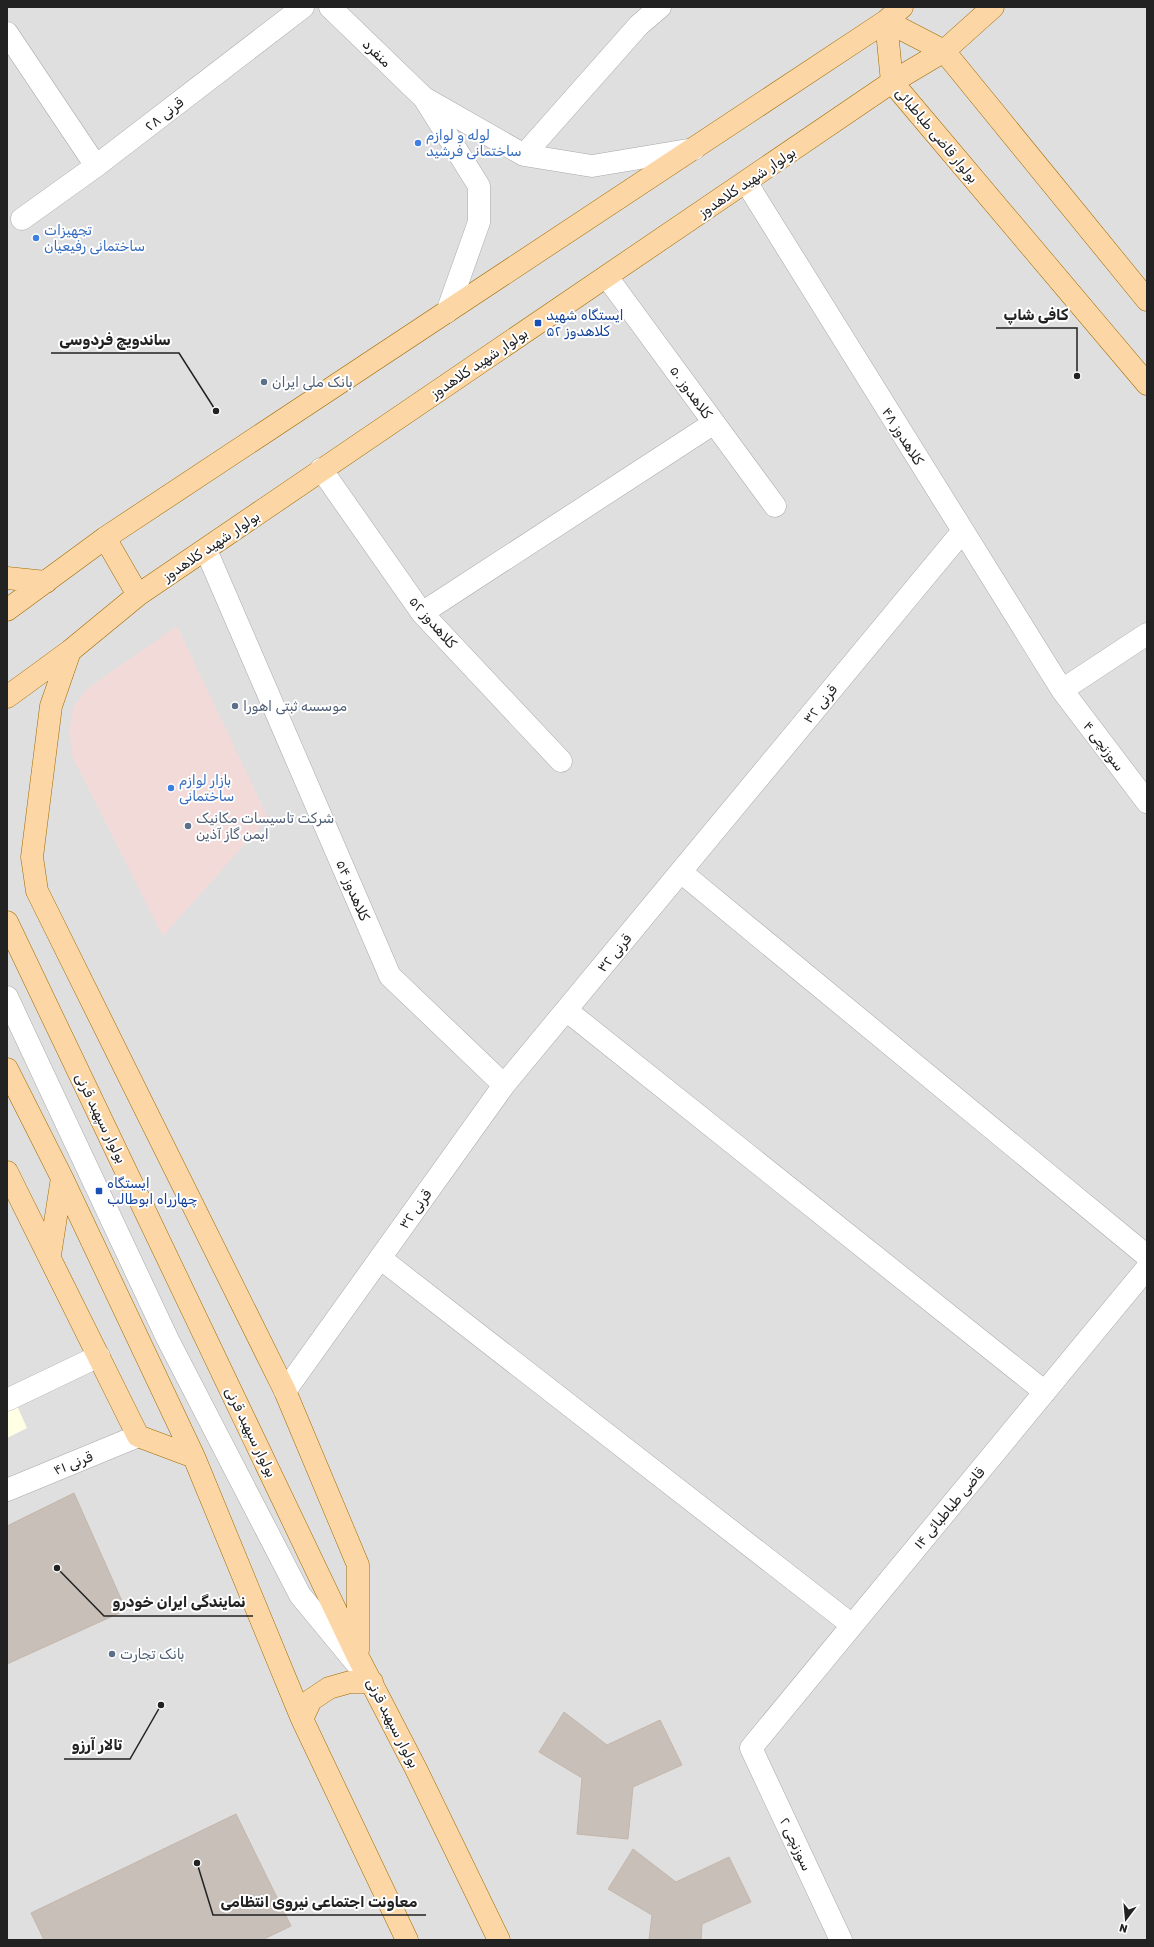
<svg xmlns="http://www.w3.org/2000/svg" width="1154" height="1947" font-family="Rubik,Vazirmatn,sans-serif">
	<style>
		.residential { fill: #e0dfdf }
		.commercial { fill: #f2dad9 }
		.education { fill: #ffffe5 }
		.building { fill: #c7bfb8; stroke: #c4b6ab }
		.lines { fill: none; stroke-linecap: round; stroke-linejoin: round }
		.minor-casing { stroke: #a9a9a9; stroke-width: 23 }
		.major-casing { stroke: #a06b00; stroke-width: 23 }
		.minor { stroke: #fff; stroke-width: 22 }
		.major { stroke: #fcd6a4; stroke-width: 22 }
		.shop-dot { fill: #3f7fe0; stroke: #fff; stroke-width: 1.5 }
		.transit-dot { fill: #1a4fb4; stroke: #fff; stroke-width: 1.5 }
		.service-dot { fill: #5c6f8a; stroke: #fff; stroke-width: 1.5 }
		.labels { text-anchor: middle; stroke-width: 4; stroke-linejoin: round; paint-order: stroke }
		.street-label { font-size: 14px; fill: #222; stroke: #fff }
		.shop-label { font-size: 14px; fill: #366cbe; stroke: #fff; text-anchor: start }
		.transit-label { font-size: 14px; fill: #164399; stroke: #fff; text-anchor: start }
		.service-label { font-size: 14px; fill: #4e5e75; stroke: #fff; text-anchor: start }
		.leader { fill: none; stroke: #222; stroke-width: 1.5 }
		.callout-dot { fill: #222; stroke: #fff; stroke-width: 1.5 }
		.callout-label { font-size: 15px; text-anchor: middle; font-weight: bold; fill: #222; stroke: #fff; stroke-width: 4; stroke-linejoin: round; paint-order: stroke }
	</style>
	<rect width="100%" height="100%" fill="#f2efe9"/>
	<path class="residential" d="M7 7H1147V1940H7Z"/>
	<path class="commercial" d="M177 626 268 818 163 936 73 758 69 732 73 707 88 688Z"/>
	<path class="education" d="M9 1388 27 1428 7 1438V1389Z"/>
	<path class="building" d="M74 1493 126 1610 7 1664V1526Z
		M564 1712 607 1745 660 1720 682 1765 633 1787 628 1839 577 1834 582 1778 539 1752Z
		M236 1814 291 1926 262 1940H44L31 1913Z
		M633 1849 676 1882 729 1857 751 1902 702 1924 701 1940H649L652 1915 608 1889Z"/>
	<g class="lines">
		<defs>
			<path id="minor" d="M330 7 424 98 479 186V222L447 312
				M7 33 96 166
				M426 99 524 155 592 166 694 149
				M524 155 639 25 660 7
				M746 182 1062 690 1147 802
				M22 219 96 166 303 7
				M607 277 775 506
				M321 469 422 613 561 761
				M206 550 390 976 504 1085
				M422 613 714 423
				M1062 690 1147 634
				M681 872 1147 1256
				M7 997 168 1340 300 1595 356 1663
				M566 1010 1045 1392
				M380 1258 852 1625
				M285 1391 504 1085 962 532
				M7 1400 99 1356
				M7 1490 138 1436
				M841 1940 751 1748 1147 1268"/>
			<path id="major" d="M886 21 892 82 1147 384
				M886 21 944 51 1147 300
				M105 538 138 595
				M7 578 46 582
				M7 610 105 538 886 21 902 7
				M70 651 51 706 32 857 37 891 285 1391 358 1565V1650
				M7 697 70 651 138 595 892 82 944 51 993 7
				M7 922 358 1657 416 1769 499 1940
				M7 1069 62 1178 194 1457 302 1719 407 1940
				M7 1172 138 1436 194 1457
				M50 1255 62 1178
				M302 1719 311 1700 329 1688 350 1682H372"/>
		</defs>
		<use href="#minor" class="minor-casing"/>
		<use href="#major" class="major-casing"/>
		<use href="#minor" class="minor"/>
		<use href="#major" class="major"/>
	</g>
	<g class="shop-dot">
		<circle cx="418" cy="143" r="4"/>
		<circle cx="36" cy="238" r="4"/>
		<circle cx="171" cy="788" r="4"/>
	</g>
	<g class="transit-dot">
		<rect x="534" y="319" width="8" height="8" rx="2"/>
		<rect x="95" y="1187" width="8" height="8" rx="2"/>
	</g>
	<g class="service-dot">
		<circle cx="264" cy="382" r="4"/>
		<circle cx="235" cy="706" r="4"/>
		<circle cx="188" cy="826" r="4"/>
		<circle cx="112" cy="1654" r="4"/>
	</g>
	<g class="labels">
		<g class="street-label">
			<text transform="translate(377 53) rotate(44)" y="5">منفرد</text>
			<text transform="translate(164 114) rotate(-38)" y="5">قرنی ۲۸</text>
			<text transform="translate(937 135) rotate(50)" y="5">بولوار قاضی طباطبائی</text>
			<text transform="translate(747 182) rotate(-34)" y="5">بولوار شهید کلاهدوز</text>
			<text transform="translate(479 363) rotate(-34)" y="5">بولوار شهید کلاهدوز</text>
			<text transform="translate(691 392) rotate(54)" y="5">کلاهدوز ۵۰</text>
			<text transform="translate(903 436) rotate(58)" y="5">کلاهدوز ۴۸</text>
			<text transform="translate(211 546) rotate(-34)" y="5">بولوار شهید کلاهدوز</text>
			<text transform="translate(433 622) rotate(49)" y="5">کلاهدوز ۵۲</text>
			<text transform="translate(820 704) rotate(-51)" y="5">قرنی ۳۲</text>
			<text transform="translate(1104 746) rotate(53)" y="5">سوزنچی ۴</text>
			<text transform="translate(353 890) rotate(67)" y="5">کلاهدوز ۵۴</text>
			<text transform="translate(614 953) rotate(-50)" y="5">قرنی ۳۲</text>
			<text transform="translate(101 1118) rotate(64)" y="5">بولوار سپهبد قرنی</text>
			<text transform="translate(415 1209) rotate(-54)" y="5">قرنی ۳۲</text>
			<text transform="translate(251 1432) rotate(64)" y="5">بولوار سپهبد قرنی</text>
			<text transform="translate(73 1463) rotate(-22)" y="5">قرنی ۴۱</text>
			<text transform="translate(949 1508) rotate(-50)" y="5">قاضی طباطبائی ۱۴</text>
			<text transform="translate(393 1723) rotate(63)" y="5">بولوار سپهبد قرنی</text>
			<text transform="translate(796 1844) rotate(65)" y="5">سوزنچی ۲</text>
		</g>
		<g class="shop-label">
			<text x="426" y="140">لوله و لوازم<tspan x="426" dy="16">ساختمانی فرشید</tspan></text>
			<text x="44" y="235">تجهیزات<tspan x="44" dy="16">ساختمانی رفیعیان</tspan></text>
			<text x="179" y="785">بازار لوازم<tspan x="179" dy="16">ساختمانی</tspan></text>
		</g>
		<g class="transit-label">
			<text x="546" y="320">ایستگاه شهید<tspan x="546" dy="16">کلاهدوز ۵۲</tspan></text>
			<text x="107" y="1188">ایستگاه<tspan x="107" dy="16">چهارراه ابوطالب</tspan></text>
		</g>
		<g class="service-label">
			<text x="272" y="387">بانک ملی ایران</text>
			<text x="243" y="711">موسسه ثبتی اهورا</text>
			<text x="196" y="823">شرکت تاسیسات مکانیک<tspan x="196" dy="16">ایمن گاز آذین</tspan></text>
			<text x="120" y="1659">بانک تجارت</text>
		</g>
	</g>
	<path class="leader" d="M1077 376L1077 328H996M216 411L179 353H51M57 1568L104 1616H253M161 1705L130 1759H64M197 1863L213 1915H426"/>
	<g class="callout-dot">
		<circle cx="1077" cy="376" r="4"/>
		<circle cx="216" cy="411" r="4"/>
		<circle cx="57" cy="1568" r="4"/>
		<circle cx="161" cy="1705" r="4"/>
		<circle cx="197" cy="1863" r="4"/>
	</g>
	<g class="callout-label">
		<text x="1036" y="320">کافی شاپ</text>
		<text x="115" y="345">ساندویچ فردوسی</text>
		<text x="179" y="1607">نمایندگی ایران خودرو</text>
		<text x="97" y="1750">تالار آرزو</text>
		<text x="319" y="1907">معاونت اجتماعی نیروی انتظامی</text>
	</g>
	<rect width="1154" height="1947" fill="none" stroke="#222222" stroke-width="16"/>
	<g transform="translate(1126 1919) rotate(196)" stroke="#ffffff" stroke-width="3" paint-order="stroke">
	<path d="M0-3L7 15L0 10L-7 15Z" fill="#222222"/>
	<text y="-6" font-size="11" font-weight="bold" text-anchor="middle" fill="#222222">N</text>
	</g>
</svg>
